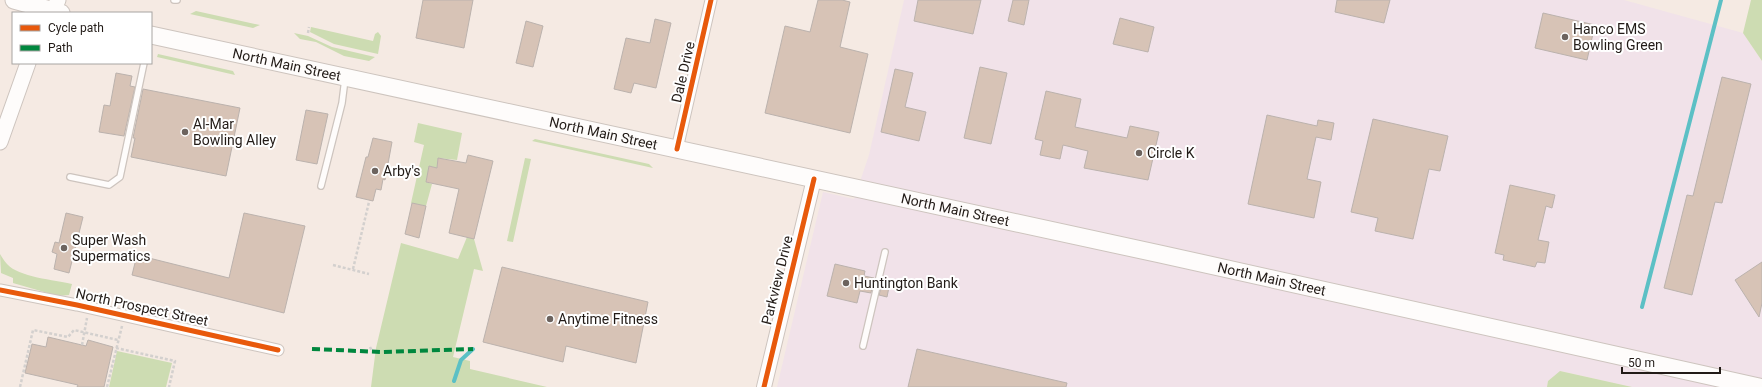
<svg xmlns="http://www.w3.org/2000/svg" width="1762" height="387" font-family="Roboto,sans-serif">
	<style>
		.commercial { fill: #f1e2e9 }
		.green { fill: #cddcb2 }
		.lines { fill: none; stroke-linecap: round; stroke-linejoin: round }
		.stream { stroke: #5cc0c5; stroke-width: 4 }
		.building { fill: #d7c3b6; stroke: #bbb2ad }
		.service-casing { stroke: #cdc4be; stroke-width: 8 }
		.minor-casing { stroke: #cdc4be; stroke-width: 13 }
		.tertiary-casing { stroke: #cdc4be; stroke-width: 16 }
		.secondary-casing { stroke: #cdc4be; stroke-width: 17 }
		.primary-casing { stroke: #cdc4be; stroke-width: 19 }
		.path { stroke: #d3d0ce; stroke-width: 2.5; stroke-dasharray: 3 2; stroke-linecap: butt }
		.service { stroke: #fefcfb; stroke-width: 5.5 }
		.minor { stroke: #fefcfb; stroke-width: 11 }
		.tertiary { stroke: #fefcfb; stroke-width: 14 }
		.secondary { stroke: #fefcfb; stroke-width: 15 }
		.primary { stroke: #fefcfb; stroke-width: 17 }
		.quiet { stroke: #00873e; stroke-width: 4; stroke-dasharray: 8 4; stroke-linecap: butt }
		.cycleway-casing { stroke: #fff; stroke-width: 8 }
		.cycleway { stroke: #e8590c; stroke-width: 5 }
		.poi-dot { fill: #6c635e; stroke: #fff; stroke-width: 1.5 }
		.labels { text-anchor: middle; stroke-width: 4; stroke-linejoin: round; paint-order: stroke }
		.poi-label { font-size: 14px; fill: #221b17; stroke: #fff; text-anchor: start }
		.street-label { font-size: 14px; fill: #221b17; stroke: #fff }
	</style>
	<rect width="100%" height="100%" fill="#f5eae3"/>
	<path class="commercial" d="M904 0H1624L1743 33 1762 61V387H1632L1561 371 1548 381 1547 387H777L823 192 854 199 869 155Z"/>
	<path class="green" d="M1751 0H1762V61L1743 33Z
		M196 11 260 25 253 28 190 14Z
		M311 27 373 41 375 34 378 32 381 36 378 54 334 44 310 32Z
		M294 33 308 36 332 47 375 57 369 61 344 56 316 42 300 39Z
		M158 54 233 71 235 75 157 57Z
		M418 123 462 133 457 160 438 158 437 168 429 166 426 182 432 184 426 206 411 203 424 145 414 142Z
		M535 139 649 164 653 168 532 141Z
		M525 158 531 159 513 242 507 241Z
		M467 237 474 239 483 271 474 269 453 357 470 361V369L547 387H371L376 348 401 243 458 259Z
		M0 254C2 257 4 261 7 264 18 277 55 280 72 284L69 295 58 296 13 283V278L1 273Z
		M117 351 172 363 166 387H109Z
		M1560 371 1632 387H1547L1548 381Z"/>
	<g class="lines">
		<path class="stream" d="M1642 307 1721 0
			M454 381 461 360 473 349"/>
	</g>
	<path class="building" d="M423 0H473L464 48 416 38Z
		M818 0H842L850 2 840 47 868 54 850 133 765 113 785 26 810 32Z
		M918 0H981L973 34 914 21Z
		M1013 0H1029L1024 25 1008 21Z
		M1337 0H1390L1384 23 1335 12Z
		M1543 13 1595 25 1587 60 1535 48Z
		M1120 18 1154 27 1148 52 1113 44Z
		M655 19 671 23 656 88 634 83 631 93 614 89 626 38 650 43Z
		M526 21 543 26 533 67 516 63Z
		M980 67 1007 73 991 144 964 138Z
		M895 69 913 73 905 107 926 112 919 141 881 132Z
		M116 73 132 76 130 86 135 87 124 136 99 132 104 105 110 106Z
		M1722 77 1751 84 1722 203 1715 202 1692 295 1664 288 1687 195 1693 196Z
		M143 89 240 108 226 176 131 157 135 138H133Z
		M1046 91 1081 99 1075 127 1127 138 1130 126 1159 132 1148 180 1084 168 1088 151 1063 145 1060 159 1040 155 1043 141 1035 139Z
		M306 110 328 114 317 164 296 160Z
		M1267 115 1317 126 1318 120 1334 123 1331 140 1316 137 1307 179 1321 182 1314 218 1248 204Z
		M1373 119 1448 136 1440 171 1429 169 1413 239 1375 231 1378 218 1351 212Z
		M373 138 392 142 385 180 383 179 381 190 376 189 373 201 356 197 366 157H368Z
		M468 155 493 161 474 239 449 233 459 189 426 182 429 166 437 168 438 158 466 163Z
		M1510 185 1555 195 1552 208 1546 206 1538 240 1549 242 1545 263 1537 262 1535 267 1503 260 1504 255 1495 253Z
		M412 203 426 206 419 238 405 234Z
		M66 213 83 217 69 273 54 269 57 254 52 252 55 242 59 243Z
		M244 213 305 226 284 313 132 275 137 255 229 278Z
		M1762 262V303L1759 317 1735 280Z
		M835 264 865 271 864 276 874 278 871 293 860 291 857 303 827 296Z
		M502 267 648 302 636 363 566 346 563 362 483 342Z
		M883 280 890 282 887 297 879 295Z
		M48 337 86 346 88 340 113 347 104 387H77L78 385 25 373 32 344 46 347Z
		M917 349 1067 383 1066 387H908Z"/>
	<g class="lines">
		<defs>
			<path id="service" d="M174 0H177
				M70 177 109 185 120 177 144 63
				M321 186 342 103 345 79
				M863 346 885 252"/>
			<path id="minor" d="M677 149 711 0
				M0 290 77 305 278 350"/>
			<path id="tertiary" d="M764 387 814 179"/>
			<path id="secondary" d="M52 13 58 0
				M0 142 28 63"/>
			<g id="primary">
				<path d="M14 0 61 13"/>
				<path id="s1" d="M151 35 1160 254 1759 387"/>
			</g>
		</defs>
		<use href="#service" class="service-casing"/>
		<use href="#minor" class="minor-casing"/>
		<use href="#tertiary" class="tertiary-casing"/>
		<use href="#secondary" class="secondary-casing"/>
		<use href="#primary" class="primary-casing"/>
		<path class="path" d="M308 33 309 27
			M333 265 369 274
			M353 269 369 202
			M82 345 87 318
			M370 347 372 351
			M116 348 175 361 169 387
			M20 387 33 330 68 337 74 330 118 340
			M107 387 122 326"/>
		<use href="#service" class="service"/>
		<use href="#minor" class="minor"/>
		<use href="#tertiary" class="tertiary"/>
		<use href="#secondary" class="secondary"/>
		<use href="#primary" class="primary"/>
		<path class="quiet" d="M312 349 382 352 473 349"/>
		<defs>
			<path id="cycleway" d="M677 149 711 0
				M0 290 77 305 278 350
				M764 387 814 179"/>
		</defs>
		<use href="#cycleway" class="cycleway-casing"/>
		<use href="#cycleway" class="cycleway"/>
	</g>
	<g class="poi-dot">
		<circle cx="1565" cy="37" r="4"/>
		<circle cx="185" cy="132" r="4"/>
		<circle cx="1139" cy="153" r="4"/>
		<circle cx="375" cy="171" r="4"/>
		<circle cx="64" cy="248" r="4"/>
		<circle cx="846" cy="283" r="4"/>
		<circle cx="550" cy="319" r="4"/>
	</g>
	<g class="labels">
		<g class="poi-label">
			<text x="1573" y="34">Hanco EMS<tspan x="1573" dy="16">Bowling Green</tspan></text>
			<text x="193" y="129">Al-Mar<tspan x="193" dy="16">Bowling Alley</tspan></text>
			<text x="1147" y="158">Circle K</text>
			<text x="383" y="176">Arby's</text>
			<text x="72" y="245">Super Wash<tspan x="72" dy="16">Supermatics</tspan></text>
			<text x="854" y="288">Huntington Bank</text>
			<text x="558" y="324">Anytime Fitness</text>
		</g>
		<g class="street-label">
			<text dy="5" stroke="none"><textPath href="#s1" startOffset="139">North Main Street</textPath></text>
			<text transform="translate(683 72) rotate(-77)" y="5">Dale Drive</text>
			<text dy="5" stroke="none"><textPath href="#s1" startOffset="463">North Main Street</textPath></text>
			<text dy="5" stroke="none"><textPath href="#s1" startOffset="823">North Main Street</textPath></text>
			<text dy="5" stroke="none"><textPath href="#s1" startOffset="1147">North Main Street</textPath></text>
			<text transform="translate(777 280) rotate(-76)" y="5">Parkview Drive</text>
			<text transform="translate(142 307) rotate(12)" y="5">North Prospect Street</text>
		</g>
	</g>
	<rect x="12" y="12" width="140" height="52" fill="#ffffff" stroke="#a7a4a2"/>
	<rect x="20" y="25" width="20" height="6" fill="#e8590c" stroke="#a7a4a2"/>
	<text x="48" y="32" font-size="12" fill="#221b17">Cycle path</text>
	<rect x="20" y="45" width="20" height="6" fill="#00873e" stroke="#a7a4a2"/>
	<text x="48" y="52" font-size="12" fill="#221b17">Path</text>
	<path d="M1622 367v6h98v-6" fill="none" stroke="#221b17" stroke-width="2"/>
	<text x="1628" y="367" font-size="12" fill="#221b17" stroke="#ffffff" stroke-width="3" paint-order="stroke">50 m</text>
</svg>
